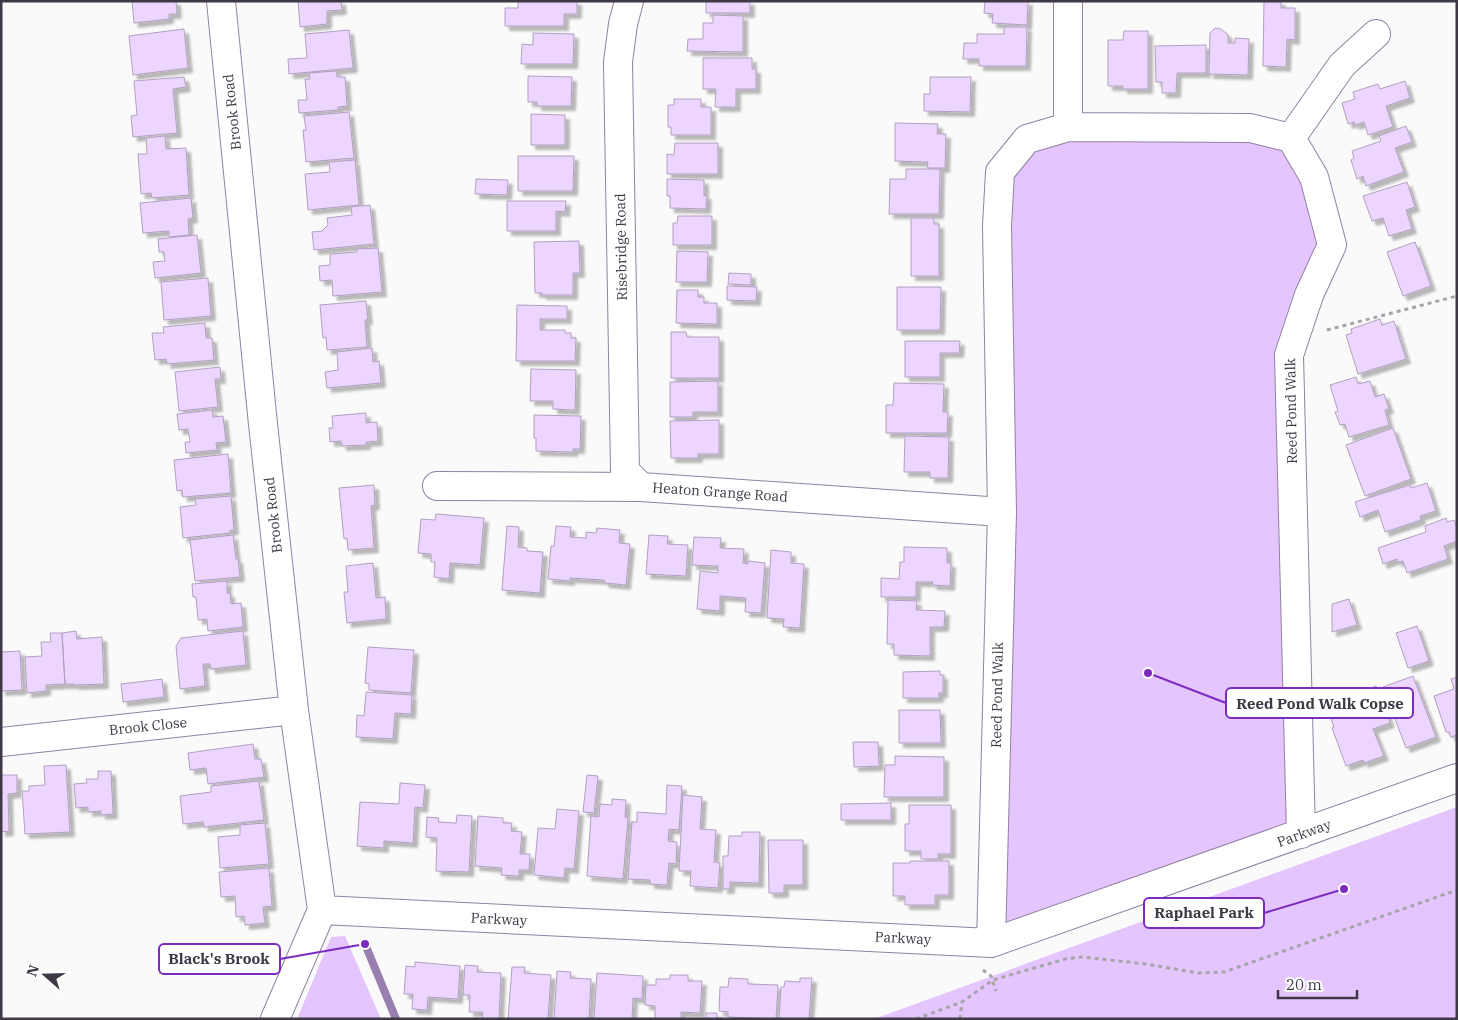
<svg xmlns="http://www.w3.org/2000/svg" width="1458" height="1020" font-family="'IBM Plex Serif',serif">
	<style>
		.green { fill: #e4c5fd }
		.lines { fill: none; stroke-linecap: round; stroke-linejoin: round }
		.stream { stroke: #997eb0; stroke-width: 8 }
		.building { fill: #ecd5ff; stroke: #b19fc0; filter: url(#shadow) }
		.minor-casing { stroke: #9281a0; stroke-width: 30 }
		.path { stroke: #a7a4a9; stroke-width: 3; stroke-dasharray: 4 4; stroke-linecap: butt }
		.minor { stroke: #fff; stroke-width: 28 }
		.labels { text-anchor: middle; stroke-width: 4; stroke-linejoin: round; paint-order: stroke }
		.street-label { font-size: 14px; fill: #3f3845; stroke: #fff }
		.leader { fill: none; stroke: #7b2cbf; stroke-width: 2 }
		.callout-dot { fill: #7b2cbf; stroke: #fff; stroke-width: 2 }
		.callout { fill: #fff; stroke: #7b2cbf; stroke-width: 2 }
		.callout-label { font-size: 15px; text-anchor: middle; font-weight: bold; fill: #3f3845 }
	</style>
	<defs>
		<filter id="shadow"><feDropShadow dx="4.5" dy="4.5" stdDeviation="1" flood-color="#0004"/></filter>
	</defs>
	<rect width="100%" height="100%" fill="#fafafa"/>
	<path class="green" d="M1291 138 1332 245 1289 355 1301 834 991 943 1000 172 1027 139Z
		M1457 807V1019H874Z
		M345 936 381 1019H297L331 937Z"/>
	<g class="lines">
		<path class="stream" d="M365 944 396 1019"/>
	</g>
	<path class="building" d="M132 1H176L177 14H169V19L134 23Z
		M298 1H341L342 10 327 11V24L300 27Z
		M518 1H577V14H564V26H505V8H518Z
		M706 1H750V13H706Z
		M985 1H1028L1027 25 992 23 993 14 984 13Z
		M1264 1H1281V8H1295V40L1287 39 1286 67 1263 66Z
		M713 15 743 16V52L687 51 688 39H703V23H713Z
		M1004 27H1027L1026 66H979V59H963L964 43H977V34H1004Z
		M1215 28 1221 29 1228 35V43H1235V38L1249 39 1248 75 1209 74 1210 33Z
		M184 29 188 68 133 75 129 36Z
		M349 30 353 68 289 74 288 59 307 58 305 34Z
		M1124 31H1148V89H1123V86H1108V40H1123Z
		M533 33 574 34 573 64H521L522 44 533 45Z
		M1206 45V73H1177L1176 93H1162V82H1156L1155 46Z
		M703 58H752V69H756V89H736V107H715L716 89H703Z
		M336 71 337 77H345L347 106 338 107V110L299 113 298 100H307L305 79H310L309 73Z
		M528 76 572 77 571 106H537V102H528Z
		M184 77 186 87 173 89 177 133 133 137 131 116 137 115 134 81Z
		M930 77H971L970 112 924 111V94H930Z
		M1405 81 1410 98 1386 106 1393 127 1368 135 1364 122 1355 125 1354 122 1348 124 1342 103 1355 99 1353 92 1378 84 1380 89Z
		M674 99H701V107H711V135H671V127H668V105H674Z
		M349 112 354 158 306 162 303 130H306L304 116Z
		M531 114 565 115V145H531Z
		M895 123 938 124 937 134H946L945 168H927L928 162 895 161Z
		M1406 126 1412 142 1395 148 1404 172 1366 186 1363 176 1357 179 1351 160 1354 158 1352 151 1381 141 1379 136Z
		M165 136 166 149 186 148 189 195 152 198 151 193 141 194 138 154H147L146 138Z
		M675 143H718V174H667V154L674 155Z
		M518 156H574L573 191H518Z
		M355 160 359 205 308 210 305 174 330 172 329 162Z
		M906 169H940L939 214H889L890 179H906Z
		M476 179 508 180 507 195 475 194Z
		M667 179 704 180V196L707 195 706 209 670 208V196H667Z
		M1407 182 1415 207 1406 210 1412 229 1389 236 1383 218 1372 221 1363 196Z
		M191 198 193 218 188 219 189 235 169 237V231L143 233 140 203Z
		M507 201H566L565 212 556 211V231H507Z
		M370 205 374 244 314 250 312 232 322 231 328 225 327 218 352 215 351 207Z
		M678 216H712V245H673V223H677Z
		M911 218H934V224H939V276H911Z
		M197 235 201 273 155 278 153 262 165 261 164 252H159L158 239Z
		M579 241 580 273H573V295H542V293H535L534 242Z
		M1415 242 1431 286 1403 296 1387 252Z
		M378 248 382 292 333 296 332 280 320 281 319 266 330 265V254L357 252V249Z
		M677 251 708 252 707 282H676Z
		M729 273 751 274V285L728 284Z
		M208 278 211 316 164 320 161 282Z
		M727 286 757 287 756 301 727 300Z
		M897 287H941L940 330H897Z
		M677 290H698V297H704V303H717V324L676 323Z
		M366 301 368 320H365L367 347 327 350 326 337 323 338 320 305Z
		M517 305 567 306V319H540V330H565V333H571V338H576L575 361H516Z
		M1380 319 1382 325 1394 321 1406 359 1358 374 1346 335 1352 333 1351 329Z
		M205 323 206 338H212L214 360 167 364 166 359 155 360 152 333H164L163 327Z
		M671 332H686L687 337H719V378H671Z
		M905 341H960L959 353H940V377H905Z
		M372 348 373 362 379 361 381 383 327 388 325 372 338 370 337 352Z
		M220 367 221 379H215L218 407 179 411 175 372Z
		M531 369 576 370 575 410 553 409V401H530Z
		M1356 377 1358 384 1370 381 1375 397 1384 394 1389 409 1385 410 1389 425 1349 437 1345 424 1340 425 1335 412 1338 411 1330 385Z
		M718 381V412H693V417H670V382Z
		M894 383 944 384 943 412H948L947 433H886V405H893Z
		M212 410 213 417 223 416 226 442 216 443 217 450 186 453 185 442H190L188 429 179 430 177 414Z
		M366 413V423L377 422 378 441 366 442V445L342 446 341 441 330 442 329 428H333L332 416Z
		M534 415 581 416 580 449H573V452L536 451V438H534Z
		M719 420V454H698V458H671L670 421Z
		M1393 428 1411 479 1365 496 1346 445Z
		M905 436 949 437 948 478H930V472H904Z
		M228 454 231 493 183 497 182 490 177 491 174 460Z
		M1427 483 1436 511 1420 516 1421 520 1385 532 1378 510 1360 517 1355 502 1410 485 1411 488Z
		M374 485 375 505 371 506 374 548 348 550 347 538 344 539 339 488Z
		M231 496 234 530H230V533L183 538 180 507 196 505 195 499Z
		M436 514 484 518 480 565 450 563 449 579 434 577 435 562H431V554L418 553 421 519 435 520Z
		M1446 518 1447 522 1454 520 1457 528V541L1444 546 1448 559 1407 573 1403 561 1397 562V559L1383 564 1378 548 1426 532 1425 526Z
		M507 526 519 527 518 547 527 548V551L543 552 540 593 502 590Z
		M556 526 571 527 570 537 586 538V532L596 533 597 528 620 530 619 543 630 544 626 585 605 583 604 580 570 578V581L548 579 551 546H554Z
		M233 535 236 559H238L240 577 195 581 190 540Z
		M649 535 668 536 667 544 688 545 686 576 646 574Z
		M694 537 721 538 720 548 744 549 743 563 748 564V561L765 563 761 613 745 612 746 598 720 596V611L697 609 700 571 718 573V566L692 565Z
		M904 547 947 548V563H951L950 586 932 585 933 582H916V597H881V578L899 579 900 562H904Z
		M771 550 791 552V563L804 564 800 628 783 627 784 619 767 618Z
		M373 563 376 598 385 597 386 619 347 623 344 592H348L346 566Z
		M227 581V593H230L231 604 241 603 243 627 208 631 207 619 198 620 196 597H193L192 584Z
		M1349 599 1357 625 1332 632V604Z
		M888 600 917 601 916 610 945 611 944 627H930V656L894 655V644H887Z
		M1417 626 1429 661 1408 668 1396 633Z
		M76 631 77 639 102 637 104 684 75 685 74 684H65L62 633Z
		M243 631 246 665 211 669 210 664H203L205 686 180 689 176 646 181 638Z
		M50 633H62L65 684 46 685V691L27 693 25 657 42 656 41 642H51Z
		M368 647 414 650 411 693 369 690V684L365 683Z
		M20 651 22 690 1 691V652Z
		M940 671V675H943V693H939V698H903V672Z
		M1413 676 1436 737 1406 748 1383 687Z
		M1457 677V735L1451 737 1449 732H1446L1434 696 1454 689 1451 679Z
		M162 679 164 697 123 702 121 684Z
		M1376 686 1390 723 1373 729 1384 756 1364 763 1363 760 1346 766 1332 728 1334 727 1331 719 1347 714 1342 700Z
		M366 692 412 695 411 714 395 713 393 739 356 737 357 715 364 716Z
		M899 710H940L941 743H899Z
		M853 742H878L879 766 854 767Z
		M253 744 255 759H261L264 777 208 784 206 768 190 770 188 753Z
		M895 756 944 757V797H884L885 765H895Z
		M66 765 70 832 25 834 22 791H29V786L45 785 44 766Z
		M98 771H111L113 814 101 815V811L88 812V807L76 808 74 784 87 783 86 779H98Z
		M1 775H17V793L8 794 9 831 1 832Z
		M587 775 598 776 594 813 583 812Z
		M259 781 264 820 204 827 203 822 183 824 180 796 211 792V786Z
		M400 783 425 785 423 808 415 807 413 843 384 841V848L357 846 360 802 399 804Z
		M667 785 682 786 679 830 669 829 668 841 677 842 676 864 669 863 667 885 650 884V880L628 879 632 822H637V812L666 814Z
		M683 795 702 797 700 829 716 830 714 862 720 863 718 888 690 886 691 871H679Z
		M612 799 626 800 625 817 628 818 623 879 587 876 591 816 599 817 600 804 612 805Z
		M891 803V820H841V804Z
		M909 805H951V854H938V859H921V851H905V824H909Z
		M557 809 579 811 574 869 565 868 564 878 534 875 538 828 555 829Z
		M457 815 472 816 469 872 436 871 437 838 426 837 427 817 439 818 438 822 456 823Z
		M478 816 503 818V823H512L511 831 522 832 520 854H530L529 870H519V876L501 875 502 868 475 866Z
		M265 823 269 864 220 868 218 837 240 835V825Z
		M742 832H760L759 883 730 882V889H723V856H728L729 836H742Z
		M768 840H803V885H784V893H769Z
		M910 861H949V895H935V905H905V896H893V863H910Z
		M269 868 272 906 263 907 265 923 245 925 244 916 236 917 235 896 221 897 219 872Z
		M415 962 460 966 458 999 428 997 427 1010 412 1009 413 994H404L406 966 415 967Z
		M465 965 478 966 477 972 501 973 499 1019H482L483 1012H469L470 995H463Z
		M512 967H525L524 973 551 975 548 1019H508Z
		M557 971 571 972 570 978 591 979 589 1019H554Z
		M597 973 643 976 642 999 633 998 632 1019H594Z
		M670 975H688V981H702L700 1013 681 1012V1019H655V1006L645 1005 646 985H656V979H670Z
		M729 978 748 979V984L778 985 776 1019 728 1017V1012L719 1011 720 987H728Z
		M800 978H812L809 1019H779L781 987H784L785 981 800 982Z
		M706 1013H717V1019H706Z"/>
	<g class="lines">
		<defs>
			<path id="minor" d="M221 1 263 424 294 710 322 910 275 1019
				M629 1 623 24 618 62 625 471 641 487
				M1068 127 1250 128 1291 138 1314 177 1332 245 1309 295 1289 355 1301 834
				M1291 138 1342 65 1376 34
				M437 486 641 487 1002 512
				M1 742 294 710
				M322 910 991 943 1457 778
				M991 943 1002 512 997 226 1000 172 1027 139 1068 127V1"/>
		</defs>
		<use href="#minor" class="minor-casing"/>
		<path class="path" d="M1327 330 1457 296
			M983 970 991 976 996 991
			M916 1019 962 1002
			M960 1019 962 1002 993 980 1065 959 1082 957 1146 964 1198 973 1224 972 1457 890"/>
		<use href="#minor" class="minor"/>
	</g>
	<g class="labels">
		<g class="street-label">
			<text transform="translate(232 112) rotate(-96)" y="5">Brook Road</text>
			<text transform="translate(621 247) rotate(-91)" y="5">Risebridge Road</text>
			<text transform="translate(1291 411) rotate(-91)" y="5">Reed Pond Walk</text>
			<text transform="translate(720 492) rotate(4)" y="5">Heaton Grange Road</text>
			<text transform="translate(273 515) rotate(-96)" y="5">Brook Road</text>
			<text transform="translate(997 695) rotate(-89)" y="5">Reed Pond Walk</text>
			<text transform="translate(148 726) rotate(-6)" y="5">Brook Close</text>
			<text transform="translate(1304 833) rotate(-20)" y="5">Parkway</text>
			<text transform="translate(499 919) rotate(3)" y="5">Parkway</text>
			<text transform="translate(903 938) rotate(3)" y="5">Parkway</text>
		</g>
	</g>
	<path class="leader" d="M1148 673L1226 703M1344 889L1264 913M365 944L280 959"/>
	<g class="callout-dot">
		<circle cx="1148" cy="673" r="5"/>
		<circle cx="1344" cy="889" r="5"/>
		<circle cx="365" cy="944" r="5"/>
	</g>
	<g class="callout">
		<rect x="1226" y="688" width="187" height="30" rx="5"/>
		<rect x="1144" y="898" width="120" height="30" rx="5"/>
		<rect x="159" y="944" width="121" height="30" rx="5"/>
	</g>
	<g class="callout-label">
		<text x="1320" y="709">Reed Pond Walk Copse</text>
		<text x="1204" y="918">Raphael Park</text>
		<text x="219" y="964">Black's Brook</text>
	</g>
	<rect width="1458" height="1020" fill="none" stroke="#3f3845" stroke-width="5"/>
	<g transform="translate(45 975) rotate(290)" stroke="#ffffff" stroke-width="4" paint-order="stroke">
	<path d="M0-4L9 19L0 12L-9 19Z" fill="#3f3845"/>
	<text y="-8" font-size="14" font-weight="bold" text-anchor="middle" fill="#3f3845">N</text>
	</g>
	<path d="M1278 990v8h79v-8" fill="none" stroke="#3f3845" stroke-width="2.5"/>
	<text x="1286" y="990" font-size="15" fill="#3f3845" stroke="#ffffff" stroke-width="4" paint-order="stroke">20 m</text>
</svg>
